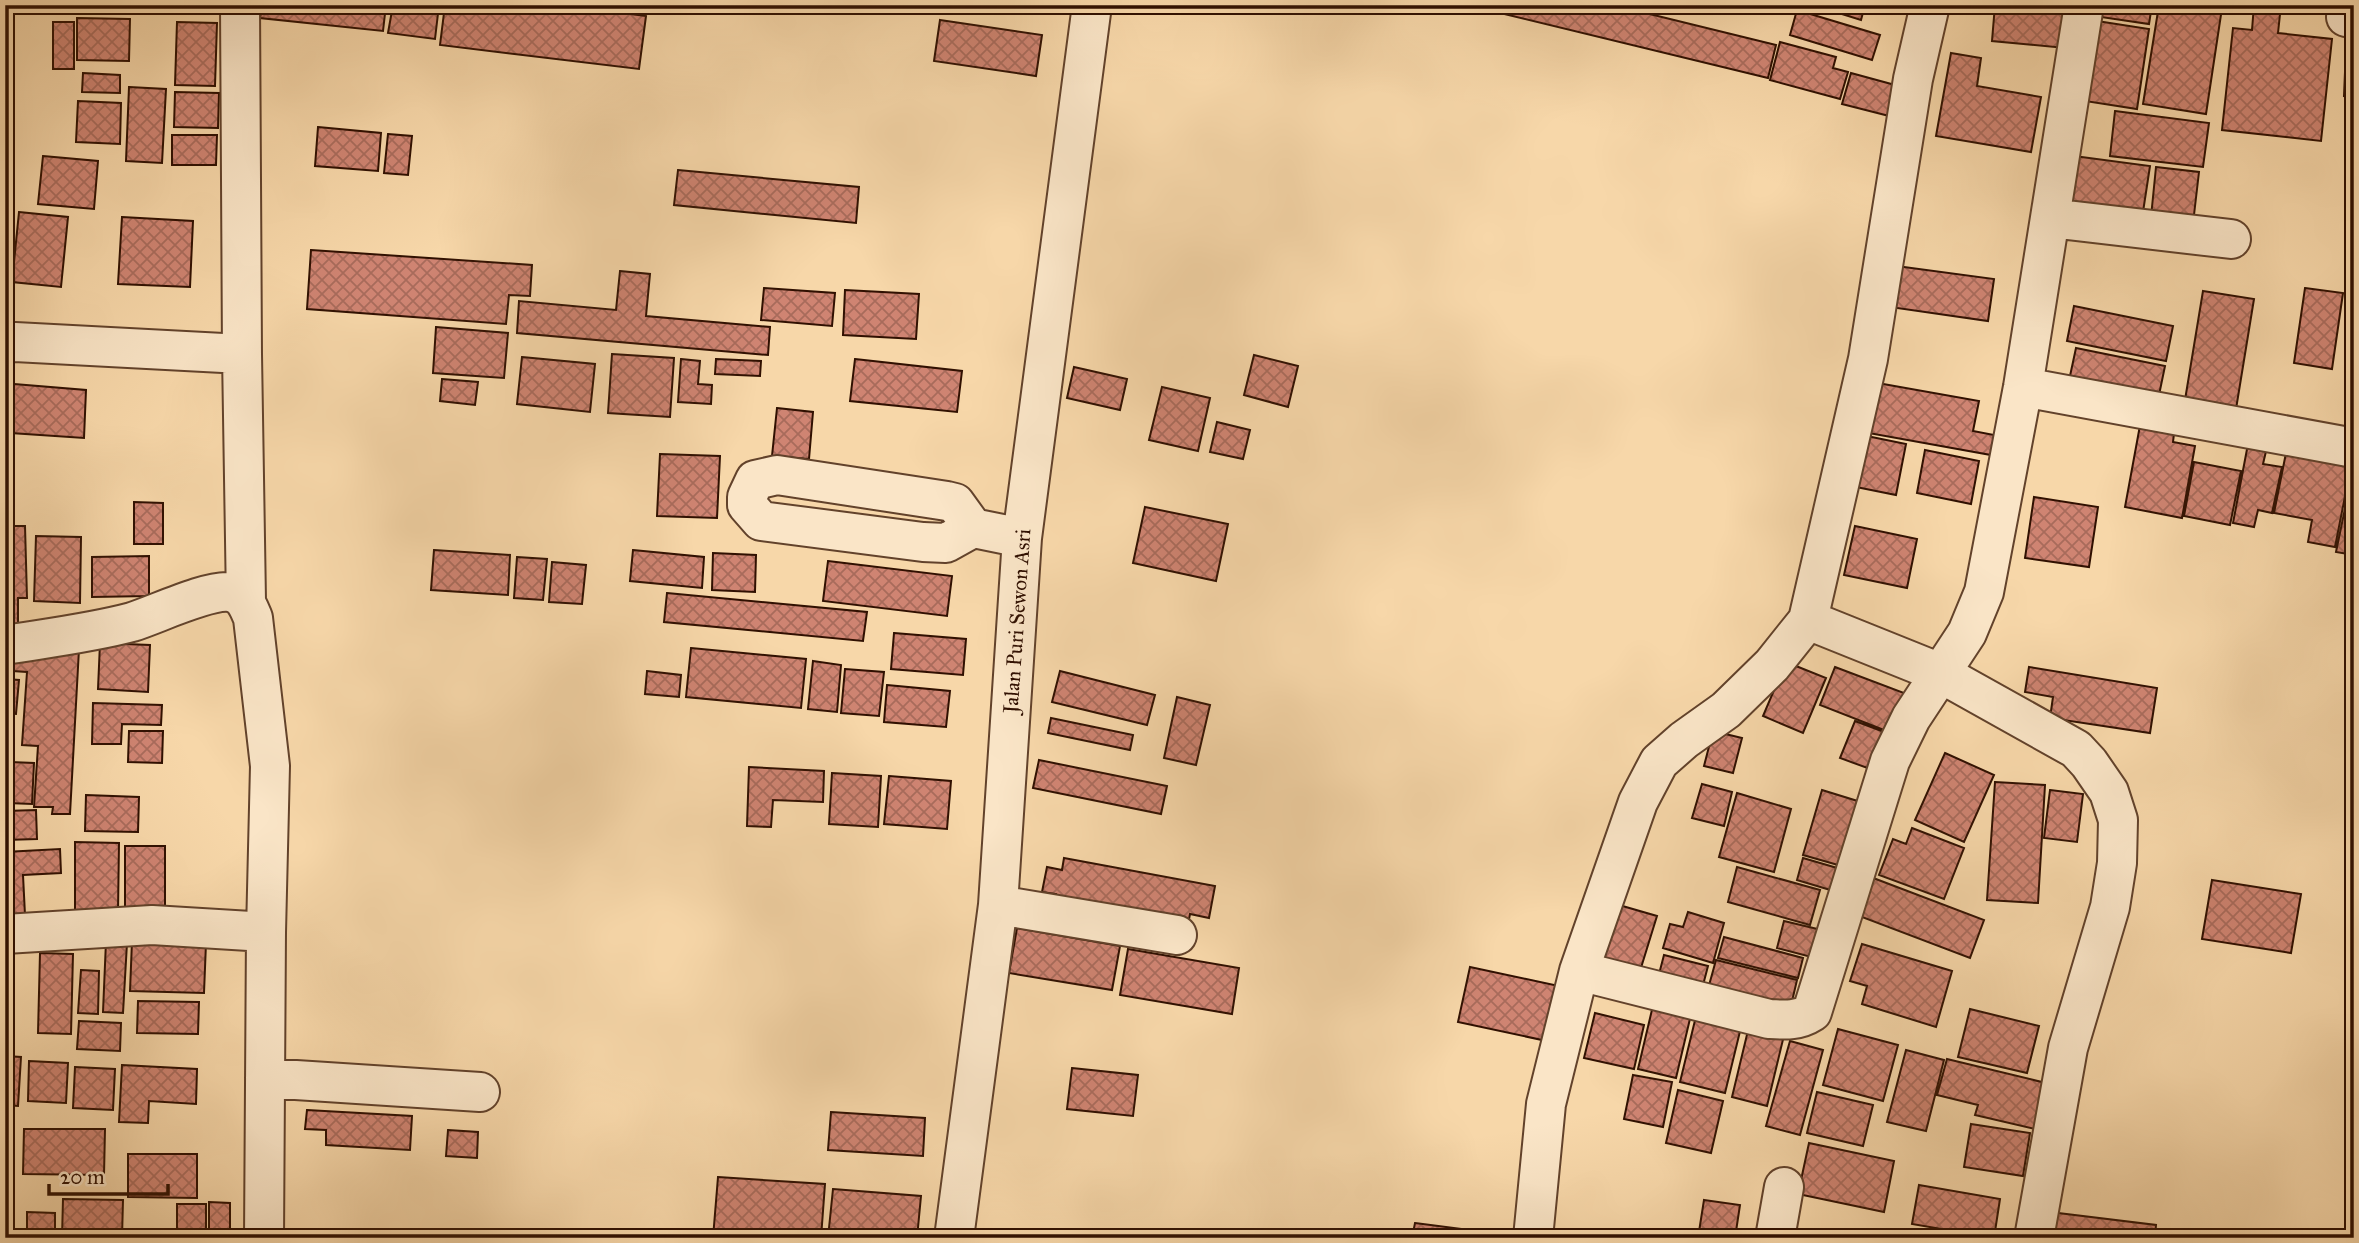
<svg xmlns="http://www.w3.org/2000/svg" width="2359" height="1243" font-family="'IM FELL Great Primer',serif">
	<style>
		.building { fill: url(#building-cross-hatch); stroke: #301001; stroke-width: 2 }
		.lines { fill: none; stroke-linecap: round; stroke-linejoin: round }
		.minor-casing { stroke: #62422b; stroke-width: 42 }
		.minor { stroke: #fae5c7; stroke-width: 38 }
		.labels { text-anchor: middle; stroke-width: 6; stroke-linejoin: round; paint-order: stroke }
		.street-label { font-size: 21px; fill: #301001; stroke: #fae5c7 }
	</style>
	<defs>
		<pattern id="building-cross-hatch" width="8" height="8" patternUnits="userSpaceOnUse" patternTransform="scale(1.75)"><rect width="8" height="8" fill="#cf8472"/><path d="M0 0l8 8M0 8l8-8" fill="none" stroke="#a86b5b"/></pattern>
	</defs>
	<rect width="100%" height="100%" fill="#f7d7a9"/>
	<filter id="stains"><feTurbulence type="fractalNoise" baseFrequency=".00286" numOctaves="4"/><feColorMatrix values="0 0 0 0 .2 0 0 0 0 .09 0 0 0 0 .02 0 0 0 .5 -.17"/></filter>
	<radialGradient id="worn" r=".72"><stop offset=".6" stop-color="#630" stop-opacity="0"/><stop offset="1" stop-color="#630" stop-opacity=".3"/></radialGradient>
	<path class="building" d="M262 5H386L383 31 260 18Z
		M393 5H439L435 39 388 33Z
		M445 5H560L646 16 639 69 440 45Z
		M1467 5H1613L1776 45 1768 78Z
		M1813 5H1865L1861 20Z
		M1995 5H2069L2065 48 1992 41Z
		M2095 5H2152L2149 24 2094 16Z
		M2159 5H2205L2222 8 2206 114 2143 104Z
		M2254 5H2281L2278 33 2332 39 2321 141 2222 130 2233 28 2252 30Z
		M1797 10 1880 35 1872 60 1790 35Z
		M77 18 130 19 129 61 77 60Z
		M940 20 1042 35 1036 76 934 61Z
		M2097 21 2149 29 2137 109 2085 101Z
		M53 22H74V69H53Z
		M177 22 217 23 215 86 175 85Z
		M5 38H8L5 75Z
		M1780 42 1836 57 1833 68 1848 72 1840 99 1770 80Z
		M1951 53 1981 58 1977 86 2041 97 2031 152 1936 136Z
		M2345 72H2354V97L2344 96Z
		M83 73 120 75V93L82 92Z
		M1851 73 1906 88 1897 118 1842 104Z
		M129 87 166 89 162 163 126 161Z
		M175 92 219 93 218 128 174 127Z
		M5 101H9L5 141Z
		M78 101 121 103 120 144 76 142Z
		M2115 111 2209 123 2203 167 2110 156Z
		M318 127 381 133 378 171 315 166Z
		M388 134 412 136 408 175 384 173Z
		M172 135H217L216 165H172Z
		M43 156 98 161 94 209 38 204Z
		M2074 156 2150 166 2141 225 2065 214Z
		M2156 167 2199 172 2192 232 2150 227Z
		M678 170 859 187 856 223 674 205Z
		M19 212 68 217 61 287 12 282Z
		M122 217 193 221 190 287 118 284Z
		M311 250 532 265 530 296 509 295 506 324 307 309Z
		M1889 265 1994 279 1988 321 1883 306Z
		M620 271 650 274 646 316 770 327 768 355 517 333 519 301 616 310Z
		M764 288 835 293 832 326 761 320Z
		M2305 288 2343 293 2332 369 2294 363Z
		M845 290 919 294 916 339 843 335Z
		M2203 291 2254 299 2236 409 2185 400Z
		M2074 306 2173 326 2166 361 2067 341Z
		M436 327 508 333 504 378 433 373Z
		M2076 348 2165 366 2159 395 2070 376Z
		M612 354 674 358 670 417 608 413Z
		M1254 355 1298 366 1288 407 1244 395Z
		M522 357 595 364 590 412 517 404Z
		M681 359 700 361 698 384 712 385 711 404 678 402Z
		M716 359 761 361 760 376 715 374Z
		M855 359 962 371 957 412 850 401Z
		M1074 367 1127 379 1120 410 1067 398Z
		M442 379 478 382 475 405 440 401Z
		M1872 382 1979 401 1973 431 1994 435 1991 455 1863 432Z
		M14 384 86 390 84 438 11 433Z
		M1162 387 1210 398 1198 451 1149 440Z
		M777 408 813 412 809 459 772 456Z
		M2141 420 2175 426 2173 442 2195 446 2182 518 2125 507Z
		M1217 422 1250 430 1243 459 1210 452Z
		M1857 434 1906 444 1896 495 1846 485Z
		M2248 444 2267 447 2263 464 2282 467 2272 513 2258 510 2254 527 2233 523Z
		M2287 448 2352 461 2335 547 2308 542 2312 520 2274 513Z
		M1925 450 1979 461 1971 504 1917 493Z
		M660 454 720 456 717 518 657 516Z
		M2194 462 2241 471 2230 525 2184 516Z
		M2354 465V555L2336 552Z
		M2034 497 2098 507 2089 567 2025 558Z
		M134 502 163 503V544H134Z
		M1145 507 1228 524 1216 581 1133 563Z
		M5 526H25L27 598H18V639H5Z
		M1855 526 1917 539 1907 588 1844 575Z
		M36 536 81 537 80 603 34 601Z
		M434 550 510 555 508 595 431 590Z
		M633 550 704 557 702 588 630 581Z
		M713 553 756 555 755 592 712 590Z
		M149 556V596L92 597V557Z
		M517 557 547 559 543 600 514 598Z
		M828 561 952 576 947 616 823 601Z
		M552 562 586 565 582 604 549 602Z
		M667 593 867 612 863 641 664 622Z
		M894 633 966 639 963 675 891 669Z
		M100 643 150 645 148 692 98 689Z
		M15 646 79 649 70 814H52L53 807H34L38 746 22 745 27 672 13 671Z
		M691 648 806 659 801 708 686 697Z
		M813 661 841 665 837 712 808 709Z
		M1786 662 1826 678 1803 733 1763 716Z
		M1835 667 1904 693 1889 732 1820 705Z
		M2029 667 2157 688 2150 733 2050 718 2053 697 2025 692Z
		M845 669 884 672 879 716 841 713Z
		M647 671 681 675 679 697 645 694Z
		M1060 671 1155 695 1147 725 1052 702Z
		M5 679 19 680 16 714 5 713Z
		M887 685 950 691 946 727 884 722Z
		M1177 697 1210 705 1196 765 1164 758Z
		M93 703 162 705 161 725 122 724 121 744H92Z
		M1051 718 1133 735 1130 750 1048 733Z
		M1855 721 1887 733 1873 770 1840 758Z
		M129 731H163L162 763 128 762Z
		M1713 731 1742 738 1733 773 1704 766Z
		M1945 753 1994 775 1964 842 1915 820Z
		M1039 760 1167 786 1161 814 1033 788Z
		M10 762 34 763 32 804 8 803Z
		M749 767 824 771 823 802 773 800 771 827 747 826Z
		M832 773 881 776 878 827 829 824Z
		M889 776 951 781 947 829 884 824Z
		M1995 782 2045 785 2038 903 1987 900Z
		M1702 784 1732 792 1724 826 1692 818Z
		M1822 790 1864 803 1845 867 1803 855Z
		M2050 790 2083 794 2077 842 2044 838Z
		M1737 793 1791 809 1774 872 1719 857Z
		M86 795 139 797 138 832 85 831Z
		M36 810 37 839 5 840V811Z
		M1912 828 1964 848 1944 899 1879 875 1893 839 1906 844Z
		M75 842 119 843 118 912H75Z
		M125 846H165V916H125Z
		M60 849 61 873 23 875 25 915 5 916V852Z
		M1064 858 1215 886 1209 918 1190 914 1187 930 1054 905 1056 894 1042 892 1047 867 1062 870Z
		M1803 858 1844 870 1837 892 1797 880Z
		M1737 867 1820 890 1810 925 1728 902Z
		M1868 876 1984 920 1970 958 1854 914Z
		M2212 880 2301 894 2291 953 2202 939Z
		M1619 905 1657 916 1640 971 1602 961Z
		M1688 912 1724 923 1713 963 1663 948 1670 924 1683 927Z
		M1784 921 1830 932 1823 960 1777 948Z
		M1017 928 1120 946 1112 990 1009 973Z
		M1724 937 1803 958 1798 978 1718 958Z
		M106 941 127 943 123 1013 103 1012Z
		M132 941 206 943 204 993 130 991Z
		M1862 944 1952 971 1936 1027 1862 1004 1867 986 1850 981Z
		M1128 949 1239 968 1232 1014 1120 995Z
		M40 953 73 954 71 1034 38 1033Z
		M1664 955 1708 966 1702 989 1658 978Z
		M1716 960 1797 980 1790 1010 1708 989Z
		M1470 967 1568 988 1556 1043 1458 1022Z
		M81 970 99 971 98 1014 78 1013Z
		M1655 997 1693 1006 1676 1078 1638 1069Z
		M138 1001 199 1002 198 1034 137 1033Z
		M1698 1008 1743 1019 1725 1093 1680 1082Z
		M1970 1009 2039 1026 2027 1073 1958 1057Z
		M1595 1013 1644 1025 1634 1069 1584 1058Z
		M1751 1018 1786 1027 1767 1106 1732 1097Z
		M79 1021 121 1023 120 1051 77 1049Z
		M1838 1029 1898 1045 1883 1101 1823 1085Z
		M1790 1041 1823 1050 1800 1135 1766 1126Z
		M1906 1050 1944 1060 1926 1131 1887 1122Z
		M5 1056 21 1057 18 1106 5 1105Z
		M1947 1059 2046 1083 2035 1129 1975 1115 1978 1105 1937 1095Z
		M29 1061 68 1063 66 1103 28 1101Z
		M122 1065 197 1069 196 1104 149 1101 148 1123 119 1122Z
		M75 1067 115 1069 113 1110 73 1108Z
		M1072 1068 1138 1075 1133 1116 1067 1109Z
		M1633 1075 1672 1082 1663 1127 1624 1119Z
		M1678 1090 1723 1101 1711 1153 1666 1143Z
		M1817 1092 1873 1105 1863 1146 1807 1133Z
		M307 1110 412 1116 410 1150 326 1145V1130L305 1129Z
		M831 1112 925 1118 923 1156 828 1150Z
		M1971 1124 2030 1133 2023 1176 1964 1167Z
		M24 1129H105L104 1175 23 1174Z
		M448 1130 478 1132 477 1158 446 1156Z
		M1809 1143 1894 1161 1884 1212 1798 1194Z
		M128 1154H197V1198L128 1197Z
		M718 1177 825 1184 821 1238H713Z
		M1919 1185 2000 1199 1994 1238 1912 1224Z
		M833 1189 921 1196 917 1238H828Z
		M63 1199 123 1200 122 1238H62Z
		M1704 1200 1740 1205 1735 1238H1698Z
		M209 1202 230 1203V1238H209Z
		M177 1204H206V1238H177Z
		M27 1212 55 1213V1238H27Z
		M2050 1212 2156 1225 2155 1238H2047Z
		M1415 1223 1501 1234 1500 1238H1412Z
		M1896 1230 1921 1231 1920 1238H1896Z
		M1938 1233 1970 1238H1937Z"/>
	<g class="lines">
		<defs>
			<path id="minor" d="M240 5 242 354 246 601
				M2346 17 2348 5
				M2050 218 2231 239
				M5 343 15 342 242 354
				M2023 387 2354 448
				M973 528 955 503 947 501 777 475 755 480 747 497V505L761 521 923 542 946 543 973 528 1022 538
				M1808 620 1940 673 2076 749 2089 763 2109 792 2118 820 2117 863 2110 907 2068 1048 2034 1238
				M5 645C48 638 91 633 132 622 157 614 207 590 229 592 244 594 248 606 253 618L270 766 266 932 264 1238
				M998 905 1177 935
				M5 934 152 925 266 932
				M1579 971 1769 1019C1786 1020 1798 1021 1812 1012L1890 761 1911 718 1967 633 1984 592 2023 387 2084 5
				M265 1078 480 1092
				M954 1238 998 905 1022 538 1092 5
				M1533 1238 1546 1104 1579 971 1638 802 1659 762 1684 740 1726 710 1772 665 1808 620 1868 359 1913 79 1930 5
				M1775 1238 1784 1187"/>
		</defs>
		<use href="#minor" class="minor-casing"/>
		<use href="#minor" class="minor"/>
	</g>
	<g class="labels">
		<g class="street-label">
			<text transform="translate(1017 621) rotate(-86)" y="7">Jalan Puri Sewon Asri</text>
		</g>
	</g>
	<rect width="2359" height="1243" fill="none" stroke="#f7d7a9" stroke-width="28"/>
	<rect x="7" y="7" width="2345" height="1229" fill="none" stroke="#301001" stroke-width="3.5"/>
	<rect x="14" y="14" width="2331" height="1215" fill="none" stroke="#301001" stroke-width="2"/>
	<path d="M49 1184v10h119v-10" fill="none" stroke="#301001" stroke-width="3.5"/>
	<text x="60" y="1184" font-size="21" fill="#301001" stroke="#fae5c7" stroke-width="5" paint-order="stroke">20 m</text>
	<rect width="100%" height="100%" filter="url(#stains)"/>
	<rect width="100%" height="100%" fill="url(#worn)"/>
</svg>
